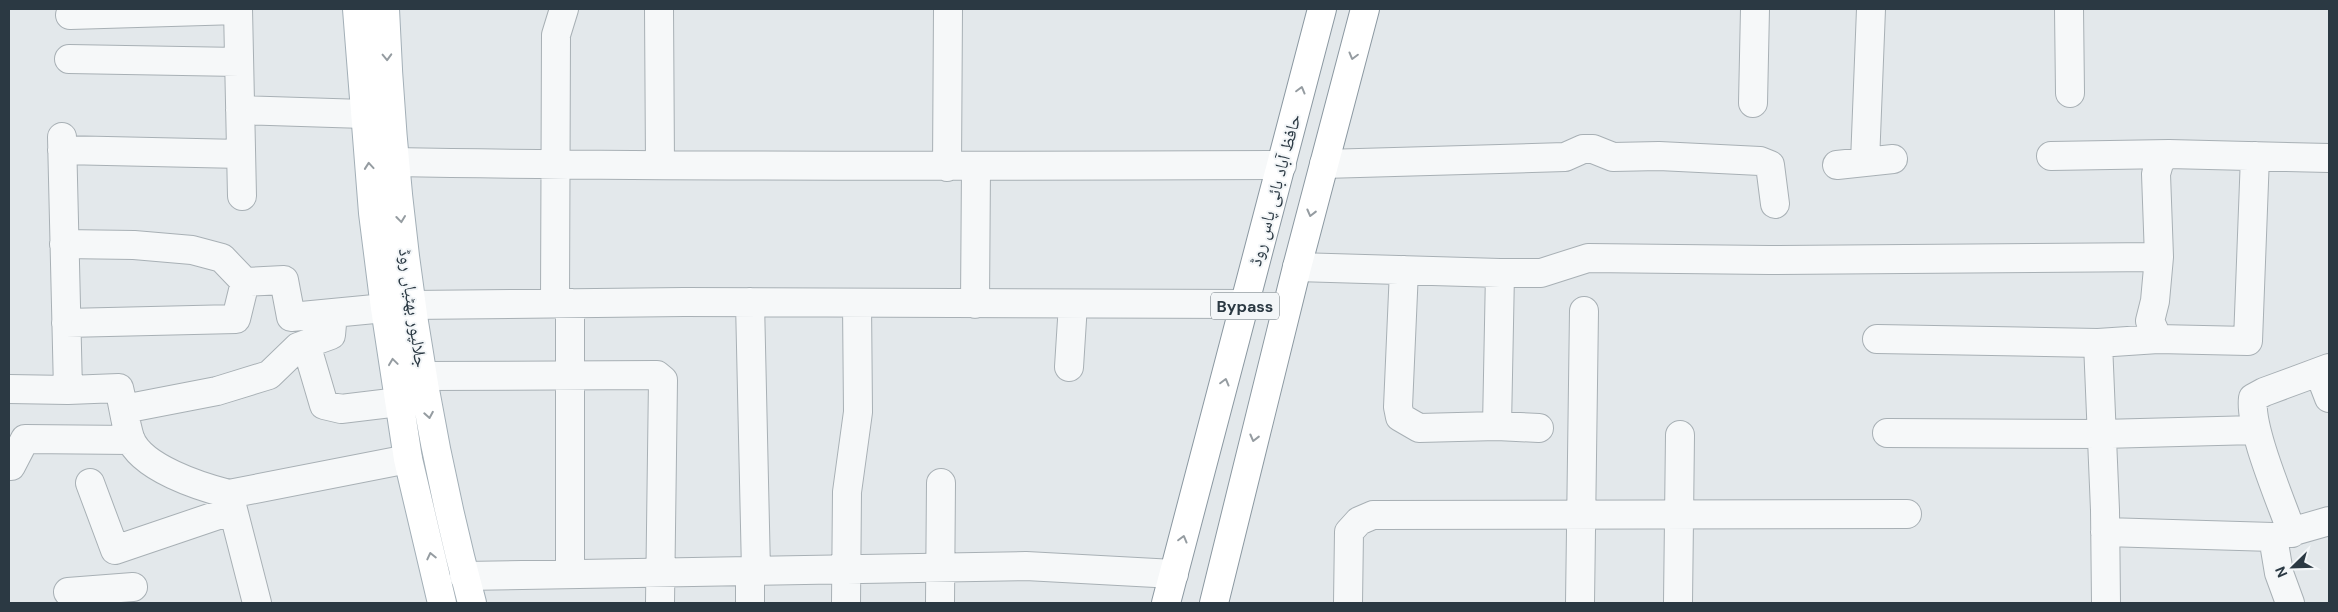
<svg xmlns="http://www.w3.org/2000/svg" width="2338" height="612" font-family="'DM Sans','Noto Naskh Arabic',sans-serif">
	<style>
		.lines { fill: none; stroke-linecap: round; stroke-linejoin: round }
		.minor-casing { stroke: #a8b0b5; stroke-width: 30 }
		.major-casing { stroke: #a3afb7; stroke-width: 30 }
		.highway-casing { stroke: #8b98a1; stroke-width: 30 }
		.minor { stroke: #f6f8f9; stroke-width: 28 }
		.major { stroke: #fff; stroke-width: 28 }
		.highway { stroke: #fff; stroke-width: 28 }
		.oneway { stroke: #959ca1 }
		.labels { text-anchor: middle; stroke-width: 4; stroke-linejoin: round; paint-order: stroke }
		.shield { fill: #f3f6f8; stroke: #677279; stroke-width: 1 }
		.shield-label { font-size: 16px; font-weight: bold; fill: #2b3943 }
		.street-label { font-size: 18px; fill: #2b3943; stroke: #f3f6f8 }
	</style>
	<rect width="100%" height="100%" fill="#e3e8eb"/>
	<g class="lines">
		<defs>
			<path id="minor" d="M238 9 242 196
				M659 9 660 165
				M2069 9 2070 93
				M70 15 238 10
				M69 59 239 62
				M1753 103 1755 9
				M240 110 364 114
				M62 137 68 390
				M62 150 241 154
				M2051 156 2169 154
				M394 162C690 167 986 166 1282 165
				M1865 162 1871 9
				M1324 164 1565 157 1583 149H1593L1613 157 1659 156 1760 161 1770 165 1775 204
				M1837 165 1893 159
				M947 167 948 9
				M64 244 134 245 192 250 222 258 245 282 284 280 291 317 385 308
				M1297 267 1500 273H1541L1588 258 1769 260 2159 257
				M1404 270 1398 407 1400 417 1419 428 1497 426 1539 428
				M750 302 756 571
				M555 303 556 35 564 9
				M975 304 976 166
				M410 305 684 302 1245 304
				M66 323 236 319 245 282
				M1877 339 2098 343
				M2158 339 2248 341 2255 156
				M306 344 324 405 341 409 399 402
				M1069 367 1073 304
				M2319 372 2329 398
				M422 376 657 375 663 380 660 603
				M9 389 68 390 119 388C123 404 125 422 130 438 141 468 201 487 229 494L408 459
				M124 409 217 391 269 375 298 347 331 335 333 313
				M1497 426 1500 273
				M1887 433 2102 434 2256 430
				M9 466H11L25 439 131 440
				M90 483 115 550 233 510
				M229 494 257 603
				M2105 532 2273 537
				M2292 533C2281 501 2249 428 2253 398L2264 392 2329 368
				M750 571V603
				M570 574V303
				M464 576 1026 566 1174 574
				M68 592 133 587
				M846 603 847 492 858 412 857 303
				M940 603 941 483
				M1348 603 1349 532 1359 521 1373 515 1907 514
				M1580 603 1584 311
				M1678 603 1680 435
				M2106 603 2105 510 2098 343 2158 339 2150 321 2155 301 2159 257 2156 174 2160 160 2169 154 2329 158
				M2290 603 2279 573 2273 537 2329 521"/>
			<path id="major" d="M357 9 373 213 385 308 408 459 442 603
				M385 9C393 210 420 409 472 603"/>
			<path id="highway" d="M1166 603 1322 9
				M1214 603 1297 267 1365 9"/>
		</defs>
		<use href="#minor" class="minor-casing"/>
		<use href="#major" class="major-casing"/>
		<use href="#highway" class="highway-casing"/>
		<use href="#minor" class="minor"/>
		<use href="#major" class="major"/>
		<use href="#highway" class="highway"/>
	</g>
	<defs><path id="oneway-chevron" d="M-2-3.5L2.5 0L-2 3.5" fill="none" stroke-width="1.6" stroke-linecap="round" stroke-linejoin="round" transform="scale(1.25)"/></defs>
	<g class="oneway">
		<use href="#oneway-chevron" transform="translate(1353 56) rotate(105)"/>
		<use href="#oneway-chevron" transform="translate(387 57) rotate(88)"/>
		<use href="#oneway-chevron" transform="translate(1301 90) rotate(-75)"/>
		<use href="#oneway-chevron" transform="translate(369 166) rotate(-95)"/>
		<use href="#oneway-chevron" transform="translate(1311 213) rotate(104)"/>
		<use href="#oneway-chevron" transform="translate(401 219) rotate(83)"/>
		<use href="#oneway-chevron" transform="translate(393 362) rotate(-98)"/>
		<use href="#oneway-chevron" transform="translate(1225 382) rotate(-75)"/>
		<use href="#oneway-chevron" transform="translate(429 415) rotate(80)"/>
		<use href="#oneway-chevron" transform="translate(1254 438) rotate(104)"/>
		<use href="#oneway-chevron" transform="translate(1183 539) rotate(-75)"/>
		<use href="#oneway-chevron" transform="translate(431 556) rotate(-103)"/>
	</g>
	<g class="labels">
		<rect class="shield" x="1211" y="292.5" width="68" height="27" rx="4"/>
		<g class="shield-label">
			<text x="1245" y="312">Bypass</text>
		</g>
		<g class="street-label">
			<text transform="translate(1275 190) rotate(-75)" y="6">حافظ آباد بائی پاس روڈ</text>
			<text transform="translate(413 308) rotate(82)" y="6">جلالپور بھٹیاں روڈ</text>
		</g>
	</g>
	<rect width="2338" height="612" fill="none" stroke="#2b3943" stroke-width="20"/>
	<g transform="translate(2293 567) rotate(247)" stroke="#f3f6f8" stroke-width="4" paint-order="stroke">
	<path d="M0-4L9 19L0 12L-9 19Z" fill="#2b3943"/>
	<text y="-8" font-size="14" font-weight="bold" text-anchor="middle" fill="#2b3943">N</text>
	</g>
</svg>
